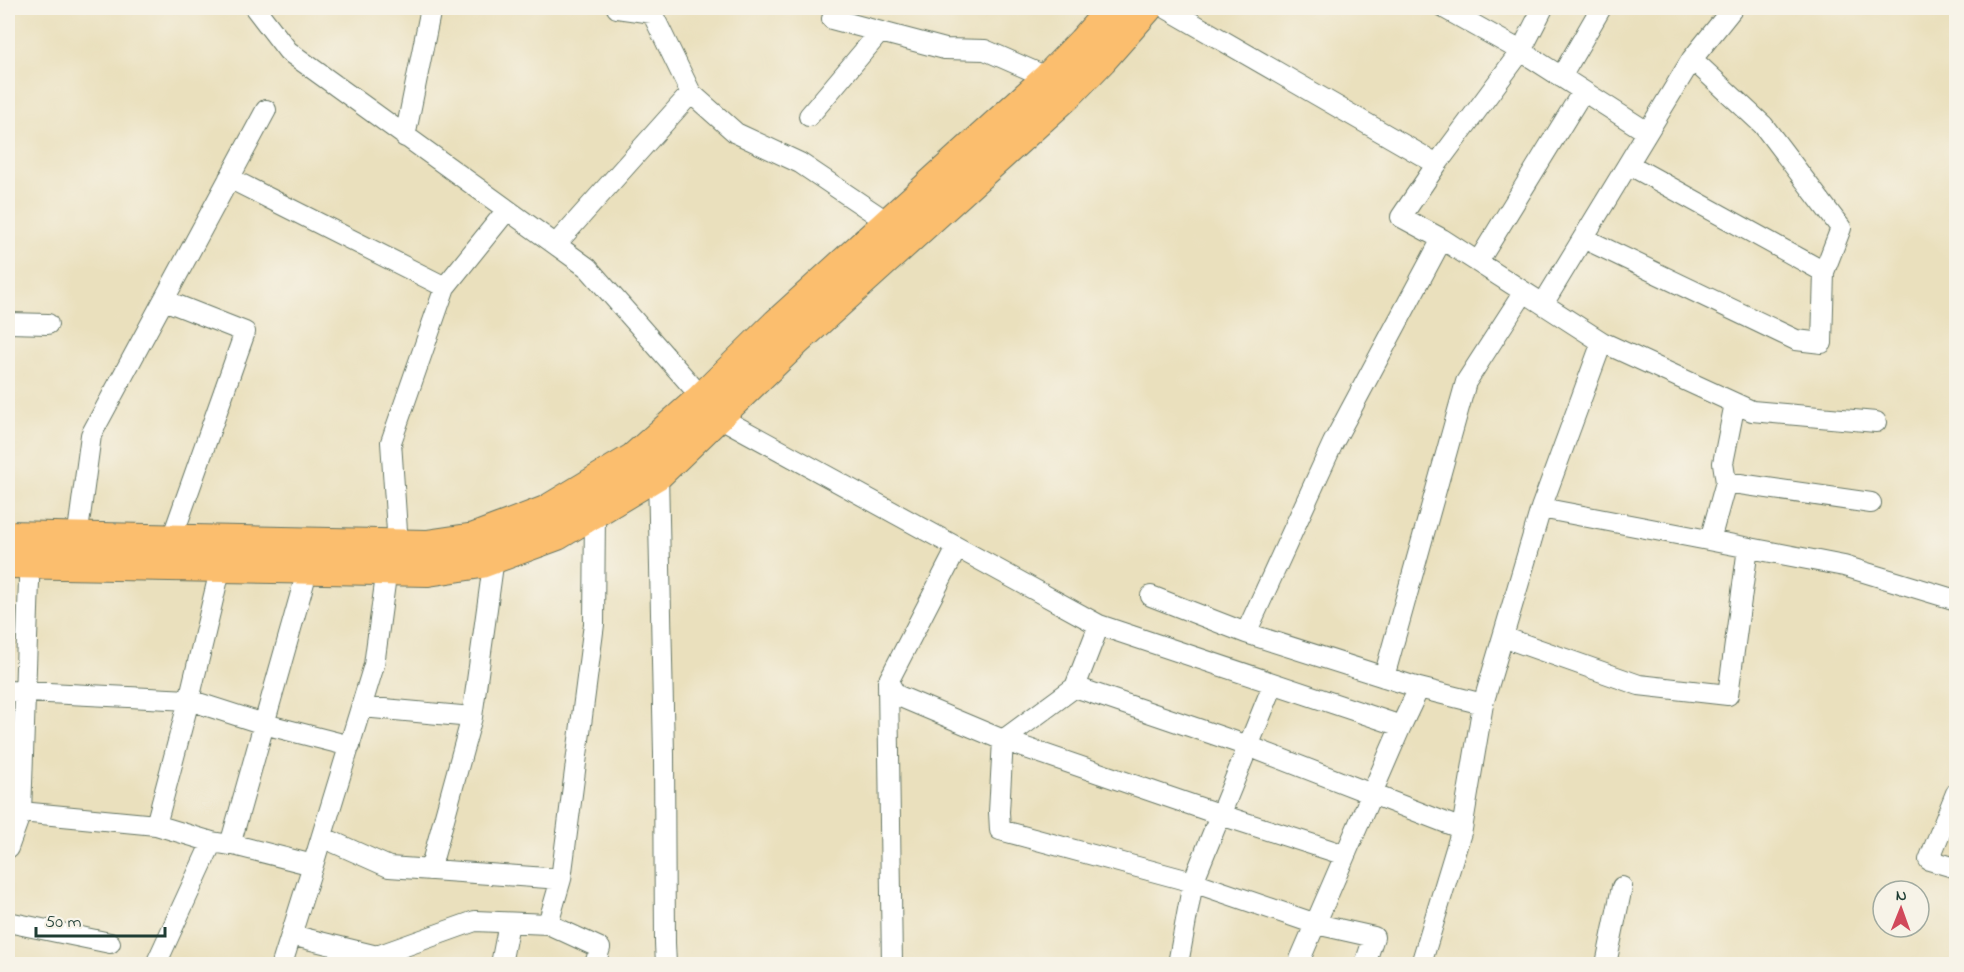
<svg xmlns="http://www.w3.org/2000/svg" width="1964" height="972" font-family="'Indie Flower',sans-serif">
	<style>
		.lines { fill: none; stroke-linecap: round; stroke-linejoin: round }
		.minor-casing { stroke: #667664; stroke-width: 22 }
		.primary-casing { stroke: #667664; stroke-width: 34 }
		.minor { stroke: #fff; stroke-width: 20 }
		.primary { stroke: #fbbe6e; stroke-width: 32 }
	</style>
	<rect width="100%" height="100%" fill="#f7f3e8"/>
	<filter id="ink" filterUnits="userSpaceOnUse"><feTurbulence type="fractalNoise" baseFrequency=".0167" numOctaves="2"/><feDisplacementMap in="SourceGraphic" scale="12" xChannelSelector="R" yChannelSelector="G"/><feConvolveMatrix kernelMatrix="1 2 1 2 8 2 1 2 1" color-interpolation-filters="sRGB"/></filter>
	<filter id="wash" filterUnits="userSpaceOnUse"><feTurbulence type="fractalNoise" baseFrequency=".008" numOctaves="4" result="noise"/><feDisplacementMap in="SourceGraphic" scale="24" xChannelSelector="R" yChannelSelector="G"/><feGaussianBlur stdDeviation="1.35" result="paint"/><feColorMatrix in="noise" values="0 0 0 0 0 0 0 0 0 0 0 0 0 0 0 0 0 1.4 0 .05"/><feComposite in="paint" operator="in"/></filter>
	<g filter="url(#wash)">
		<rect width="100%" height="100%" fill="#eae0bd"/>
	</g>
	<g filter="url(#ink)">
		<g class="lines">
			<defs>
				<path id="minor" d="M255 8 288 51 588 268 719 417 1099 625 1401 726 1298 964
					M617 8 652 13 691 93
					M1166 8 1437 164 1401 217 1442 239 1602 342 1541 508 1844 566 1956 600
					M1444 8 1521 51 1647 132
					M832 19 945 49 985 50 1049 78
					M1561 77 1601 8
					M809 116 880 32
					M405 137 431 8
					M1437 164 1521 51 1543 8
					M1628 164 1824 272
					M229 178 445 287 391 442 398 546
					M1583 238 1796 340 1822 343 1824 272 1841 228 1763 125 1692 59
					M556 244 691 93 736 133 800 163 889 223
					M1478 262 1583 91
					M445 287 507 210
					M164 300 245 332 171 541
					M1543 304 1692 59 1733 8
					M8 323 48 324
					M1602 342 1752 411 1876 422
					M658 473 664 754 665 943 666 964
					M1726 482 1871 503
					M77 539 91 435 266 110
					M1710 540 1726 482 1723 463 1735 403
					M1151 596 1246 633 1333 443 1442 239
					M1246 633 1419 688
					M1503 637 1639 685 1728 695 1748 548
					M1384 677 1466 382 1524 292
					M888 682 896 695 1003 740 1221 815 1345 855
					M1075 687 1248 746 1462 829 1421 964
					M8 691 189 700 221 566
					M362 707 472 717
					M1401 726 1419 688 1483 704 1541 508
					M1003 740 999 812 1000 830 1193 882 1316 924 1374 937 1365 964
					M1003 740 1075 687 1099 625
					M1956 793 1929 860 1956 868
					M21 812 156 825 212 842 230 845 308 568
					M156 825 189 700 264 724 350 746
					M1462 829 1483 704
					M322 837 389 867 561 879 594 624 595 511
					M230 844 313 865 282 964
					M8 848 21 812 30 552
					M313 865 374 665 388 561
					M430 870 472 717 494 558
					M561 879 548 924 600 948 595 964
					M8 922 110 943
					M291 935 377 956 475 921 548 924
					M156 964 212 842
					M501 964 509 923
					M892 964 888 682 957 548
					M1178 964 1193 882 1273 685
					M1606 964 1622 887"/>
				<path id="primary" d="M8 537 427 546 475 539 546 512 634 459 702 399 778 324 1049 78 1083 43 1114 8
					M8 562 428 570 481 562 557 534 658 473 795 341 1066 95 1101 59 1146 8"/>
			</defs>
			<use href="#minor" class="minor-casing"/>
			<use href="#primary" class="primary-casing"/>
			<use href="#minor" class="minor"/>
			<use href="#primary" class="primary"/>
		</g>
	</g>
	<rect width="1964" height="972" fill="none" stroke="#f7f3e8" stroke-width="30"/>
	<g transform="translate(1901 909) rotate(1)"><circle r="28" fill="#f7f3e8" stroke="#a1aaa0" stroke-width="1.5"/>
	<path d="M0-4.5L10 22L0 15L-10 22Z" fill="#d1495b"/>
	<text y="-9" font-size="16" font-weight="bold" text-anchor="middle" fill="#1f3d34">N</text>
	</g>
	<path d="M36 927v9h129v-9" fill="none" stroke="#1f3d34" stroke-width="3"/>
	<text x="45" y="927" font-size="18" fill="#1f3d34" stroke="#f7f3e8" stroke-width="4.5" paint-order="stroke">50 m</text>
</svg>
